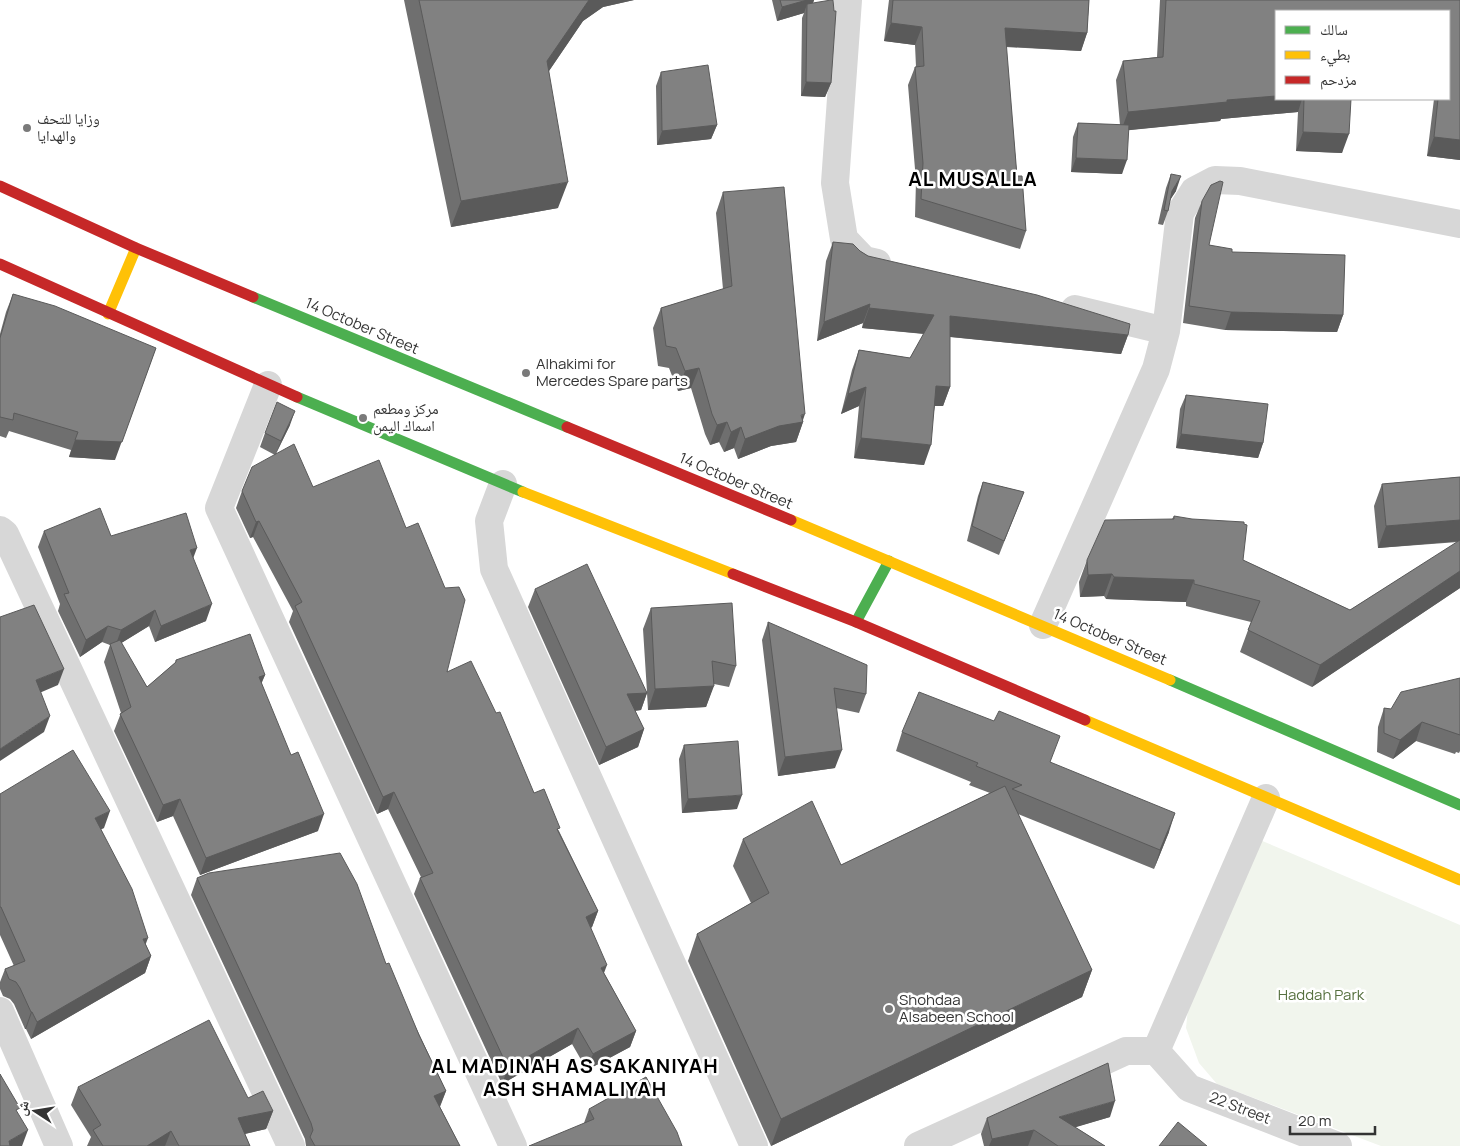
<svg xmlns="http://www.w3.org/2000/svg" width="1460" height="1146" font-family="Manrope,'Noto Naskh Arabic',sans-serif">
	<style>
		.green { fill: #f1f5ed }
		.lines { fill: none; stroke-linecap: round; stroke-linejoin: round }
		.street { stroke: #d7d7d7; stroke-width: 28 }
		.fast { stroke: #4caf50; stroke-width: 11 }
		.slow { stroke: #ffc107; stroke-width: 11 }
		.jam { stroke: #c62828; stroke-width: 11 }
		.wall { fill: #6f6f6f }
		.shaded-wall { fill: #5a5a5a }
		.building { fill: #818181; stroke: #5a5a5a }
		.poi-dot { fill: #7a7a7a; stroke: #fff; stroke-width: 2 }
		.labels { text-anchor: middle; stroke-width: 5; stroke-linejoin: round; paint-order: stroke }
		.poi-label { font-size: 15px; fill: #333; stroke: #fff; text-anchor: start }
		.street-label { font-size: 15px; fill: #333; stroke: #fff }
		.park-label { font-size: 15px; fill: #56703f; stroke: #fff }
		.district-label { font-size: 20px; font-weight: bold; letter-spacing: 1px; fill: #000; stroke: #fff }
	</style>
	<rect width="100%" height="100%" fill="#fff"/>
	<path class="green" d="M1260 840 1460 925V1146H1381L1217 1084 1199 1063 1186 1028 1190 989Z"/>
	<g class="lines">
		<path class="street" d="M848 0 835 183 844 239 864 260 877 263
			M1075 309 1166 331
			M268 385 219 508 513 1146
			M503 484 489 521 494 569 754 1146
			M0 530 5 534 291 1146
			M1043 625 1156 369 1166 331 1180 213 1194 191 1215 180 1240 181 1460 224
			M0 1011 59 1146
			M1156 1051 1189 1088 1338 1146
			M918 1146 1126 1051H1156L1266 798"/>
		<path class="fast" d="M253 297 567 427
			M297 397 523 492
			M856 622 889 561
			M1170 680 1460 805"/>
		<path class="slow" d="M108 314 136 248
			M523 492 733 574
			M791 520 1170 680
			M1085 720 1460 880"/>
		<path class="jam" d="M0 186 136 248 253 297
			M0 264 297 397
			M567 427 791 520
			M733 574 856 622 1085 720"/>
	</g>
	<path class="wall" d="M404 0H634L603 7 583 21 549 71 558 208 451 227Z
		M772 0H814L813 3 831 83 825 97 801 96 802 18 804 13 777 21Z
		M889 0H1089L1087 33 1081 51 1006 47 1017 176 1026 231 1020 249 915 217 916 181 908 85 915 67H916L915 45 884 41Z
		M1160 0H1460V160L1427 156 1434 99H1449V11H1276V99H1351L1342 153 1296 151 1298 112 1221 119 1220 121 1128 130 1122 174 1071 172 1073 137 1078 123 1120 125 1116 80 1123 61 1157 57Z
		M661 72 717 125 711 139 657 145 656 86Z
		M1171 174 1176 191 1170 199 1168 211 1163 225 1158 224 1166 188Z
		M723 192 803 422 796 442 771 446 738 459 734 448 724 452 719 442 710 445 705 434 691 388 678 391 669 368 658 366 653 328 661 308 723 289 716 213Z
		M1202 201 1209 245 1232 252 1343 315 1337 332 1225 330 1183 323 1195 218Z
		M833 242 860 251 868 256 1128 335 1121 354 950 337V387L943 406H935L924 465 854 458 859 406 841 414 852 370 859 350 910 358 924 334 862 328 863 323 817 341 826 261Z
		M13 294 115 460 69 457 71 450 9 431 6 438 0 436V334L6 312Z
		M1186 395 1263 443 1258 458 1176 448 1180 409Z
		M290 425 276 454 313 487 447 672 534 793 559 831 598 911 592 927 591 928 604 973 636 1031 630 1047 587 1070 572 1044 502 1084 414 894 420 878 421 877 388 809 377 814 289 622 293 611 253 537 250 538 236 508 242 491 275 455 260 447 265 433Z
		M1460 477V588L1312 687 1240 652 1251 622 1186 606V602L1106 599 1104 596 1080 597 1079 582 1087 560 1172 519 1174 516 1243 560 1350 610 1458 542 1378 548 1374 506 1382 484Z
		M983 482 1024 492 999 555 967 541 978 496Z
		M44 531 111 536 193 558 206 621 155 642 149 626 121 643 147 687 175 663 176 660 265 675 261 683 318 831 200 875 173 816 157 822 114 731 121 713 104 662 110 645 102 642 80 657 58 611 60 604 38 547Z
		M535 589 647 692 643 629 651 608 736 666 729 687 714 684 706 707 648 710 647 693 641 710 635 711 644 729 638 747 599 765 528 607Z
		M768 622 866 694 859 713 836 708 835 768 778 776 762 640Z
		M1460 678V751L1459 753 1456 752 1455 754 1416 741 1393 759 1377 752 1378 727 1384 708 1391 709Z
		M902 732 1050 762 1169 832 1154 869 1018 814 1092 970 1082 997 771 1146 688 961 697 934 751 903 733 866 743 839 841 865 990 793 969 785 971 782 896 751Z
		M684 745 737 809 682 813 679 759Z
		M0 794 104 828 101 829 146 945 151 956 145 973 31 1039 26 1029H25L14 1004 10 999 3 996 0 989V982L5 969 14 966 0 935Z
		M197 878 386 964 446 1091 440 1107 460 1146H306L305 1139 191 895Z
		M78 1087 248 1098 273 1111 266 1129 245 1134 250 1146H87L91 1137 71 1105Z
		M589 1109 682 1146 584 1123Z
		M1110 1117 1075 1127 1105 1146H984L981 1134 987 1118Z"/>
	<path class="shaded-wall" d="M589 0H634L603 7 583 21 538 87 547 61Z
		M807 0H814L810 11 807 4 804 13 777 21 782 7Z
		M891 23 922 27 915 45 884 41Z
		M1005 28 1087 33 1081 51 998 46Z
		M806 82 831 83 825 97 801 96Z
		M1276 96V99H1302L1298 112 1221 119 1220 121 1121 131 1128 112 1227 100Z
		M717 125 711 139 657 145 662 131Z
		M1303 132 1349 134 1342 153 1296 151Z
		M1434 137 1460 140V160L1427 156Z
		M1076 158 1127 160 1122 174 1071 172Z
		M1181 176 1176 191 1167 205 1172 191Z
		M568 182 558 208 451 227 461 201Z
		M870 304 863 323 817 341 824 322Z
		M869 308 934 315 927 334 862 328Z
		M1231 312 1343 315 1337 332 1225 330Z
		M950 316 1128 335 1121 354 942 336Z
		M156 348 115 460 69 457 75 440Z
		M699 368 691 388 678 391 685 371Z
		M936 386 950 387 943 406H929Z
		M866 387 859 406 841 414 848 394Z
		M295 411 290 425 275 455 281 441Z
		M805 414 802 423 803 422 796 442 771 446 738 459 745 439Z
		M727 422 719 442 710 445 717 425Z
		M741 427 734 448 724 452 731 432Z
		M1181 434 1263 443 1258 458 1176 448Z
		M861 438 931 445 924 465 854 458Z
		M1460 520V541L1378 548 1386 526Z
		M259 521 253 537 250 538 256 522Z
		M197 548 191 564 190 550Z
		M1460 571V588L1312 687 1320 665Z
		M1112 574 1104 596 1080 597 1088 575Z
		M1114 577 1194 580 1186 602 1106 599Z
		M212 604 206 621 155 642 161 626Z
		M155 610 149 626 115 647 121 630Z
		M108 626 102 642 80 657 86 640Z
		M64 669 58 685 30 697 36 680Z
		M265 675 258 692 259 677Z
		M714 686 706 707 648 710 655 689Z
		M647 693 641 710 621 712 627 694Z
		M50 716 44 732 0 761V749Z
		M1422 722 1416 741 1393 759 1400 740Z
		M644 729 638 747 599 765 606 747Z
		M842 750 835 768 778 776 785 757Z
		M394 792 388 809 377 814 383 797Z
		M742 795 737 809 682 813 688 799Z
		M180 799 173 816 157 822 163 805Z
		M110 811 104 828 89 834 95 818Z
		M1175 813 1169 832 1154 869 1160 850Z
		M324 814 318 831 200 875 206 858Z
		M598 911 592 927 580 933 586 917Z
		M148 938 142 954 143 939Z
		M151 956 145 973 31 1039 37 1022Z
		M607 965 601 981V968Z
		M1092 970 1082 997 771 1146 781 1119Z
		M31 1012H32L26 1029H25Z
		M578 1028 572 1044 502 1084 508 1068Z
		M636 1031 630 1047 587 1070 593 1054Z
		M446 1091 439 1108 434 1096Z
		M1115 1101 1110 1117 1053 1134 1059 1117Z
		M273 1111 266 1129 231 1137 238 1118Z
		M28 1130 22 1146H7L9 1141Z
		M1034 1130 1028 1146H989L992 1139Z
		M171 1131 165 1146H147Z"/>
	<path class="building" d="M419 0H589L547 61 568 182 461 201Z
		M780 0H807L782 7Z
		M831 0H833L834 11H836L831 83 806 82 807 4Z
		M893 0H1089L1087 33 1005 28 1017 176H1022L1026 231 921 199 923 163 915 67 924 66 922 27 891 23Z
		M1166 0H1460V140L1434 137 1438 99H1449V11H1276V96L1227 100V102L1128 112 1123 61 1163 57Z
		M708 65 717 125 662 131 661 72Z
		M1304 99H1351L1349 134 1303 132Z
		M1078 123 1129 125 1127 160 1076 158Z
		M1171 174 1181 176 1172 191 1168 211 1164 210Z
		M1220 181 1223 182 1209 245 1232 249V252L1345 255 1343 315 1231 312 1189 306 1202 201 1211 185Z
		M784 187 805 414 801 415 803 422 779 426 745 439 741 427 731 432 727 422 717 425 712 414 699 368 685 371 676 348 666 346 661 308 732 286 723 192Z
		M833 242 853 244 860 251 868 256 1037 295 1130 324 1128 335 950 316V387L936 386 931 445 861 438 866 387 848 394 859 350 910 358 934 315 869 308 870 304 824 322Z
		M13 294 55 306 156 348 122 442 75 440 78 432 14 413 13 420 0 417V338Z
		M1186 395 1268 404 1263 443 1181 434Z
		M277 402 295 411 281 441 265 433Z
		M294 444 313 487 379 460 406 528 418 523 445 588 459 587 465 600 447 672 471 661 496 713 500 712 534 793 544 789 560 828 557 829 598 911 586 917 607 965 601 968 636 1031 593 1054 578 1028 508 1068 420 878 433 873 394 792 383 797 295 606 302 602 259 521 256 522 242 491 252 467Z
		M1460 477V520L1386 526 1382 484Z
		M983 482 1024 492 1004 541 972 526Z
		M100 508 111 536 186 513 197 548 190 550 212 604 161 626 155 610 121 630 108 626 86 640 64 594 69 593 44 531Z
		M1174 516 1192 519 1244 522V524L1247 525 1243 560 1350 610 1460 540V571L1320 665 1248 630 1260 601 1194 584V580L1114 577 1112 574 1088 575 1087 560 1105 520 1174 519Z
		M587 564 647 693 627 694 644 729 606 747 535 589Z
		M732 603 736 666 712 661 714 686 655 689 651 608Z
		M34 605 64 669 36 680 50 716 0 749V617Z
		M768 622 867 665 866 694 834 688 842 750 785 757Z
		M250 634 265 675 259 677 291 755 298 752 324 814 206 858 180 799 163 805 120 714 131 707 110 644 120 640 147 687 176 662V660Z
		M1460 678V735L1422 722 1400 740 1384 733V708L1391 709 1401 692Z
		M919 692 994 721 999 711 1060 736 1050 762 1175 813 1160 850 1012 789 1022 785 976 766 978 763 902 732Z
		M738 741 742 795 688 799 684 745Z
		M73 750 110 811 95 818 132 889 148 938 143 939 151 956 37 1022 32 1012H31L20 988 16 982 9 979 5 969 25 961 1 907H0V794Z
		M1005 786 1092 970 781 1119 697 934 769 893 743 839 812 801 841 865Z
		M340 853 357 884 386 964 389 963 419 1035 446 1091 434 1096 460 1146H315L310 1137 313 1130 311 1123 197 878 209 873Z
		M209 1020 248 1098 263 1091 273 1111 238 1118 250 1146H179L171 1131 147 1146H103L93 1130 101 1125 78 1087Z
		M1108 1063 1115 1101 1059 1117 1105 1146H1058L1034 1130 992 1139 987 1118Z
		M0 1074 20 1108 16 1110 28 1130 9 1141 10 1146H0Z
		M646 1077 677 1132 682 1146H529L594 1119 589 1109Z
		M1178 1122 1207 1146H1159Z"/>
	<g class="poi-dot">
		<circle cx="27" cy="128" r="5"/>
		<circle cx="526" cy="373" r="5"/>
		<circle cx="363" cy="418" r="5"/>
		<circle cx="889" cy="1009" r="5"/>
	</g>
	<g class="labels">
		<g class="poi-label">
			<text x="37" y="124">وزايا للتحف<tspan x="37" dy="17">والهدايا</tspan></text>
			<text x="536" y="369">Alhakimi for<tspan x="536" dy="17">Mercedes Spare parts</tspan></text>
			<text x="373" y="414">مركز ومطعم<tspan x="373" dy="17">اسماك اليمن</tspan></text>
			<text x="899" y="1005">Shohdaa<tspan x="899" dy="17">Alsabeen School</tspan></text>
		</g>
		<g class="street-label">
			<text transform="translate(362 326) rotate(23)" y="5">14 October Street</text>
			<text transform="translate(736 481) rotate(23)" y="5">14 October Street</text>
			<text transform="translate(1110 637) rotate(23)" y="5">14 October Street</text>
			<text transform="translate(1240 1108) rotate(21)" y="5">22 Street</text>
		</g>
		<g class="park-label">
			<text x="1321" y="1000">Haddah Park</text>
		</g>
		<g class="district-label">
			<text x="973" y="186">AL MUSALLA</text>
			<text x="575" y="1073">AL MADINAH AS SAKANIYAH<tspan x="575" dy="23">ASH SHAMALIYAH</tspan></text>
		</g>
	</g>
	<rect x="1275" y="10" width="175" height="90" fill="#ffffff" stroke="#adadad"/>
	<rect x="1285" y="26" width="25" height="8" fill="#4caf50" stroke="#adadad"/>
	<text x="1320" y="35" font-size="15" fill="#333333">سالك</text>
	<rect x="1285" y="51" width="25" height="8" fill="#ffc107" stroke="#adadad"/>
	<text x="1320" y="60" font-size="15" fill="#333333">بطيء</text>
	<rect x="1285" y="76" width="25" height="8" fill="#c62828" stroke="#adadad"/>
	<text x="1320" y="85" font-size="15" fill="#333333">مزدحم</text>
	<g transform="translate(35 1111) rotate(282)" stroke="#ffffff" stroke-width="4" paint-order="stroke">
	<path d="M0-4L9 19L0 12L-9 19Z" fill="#333333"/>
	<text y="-8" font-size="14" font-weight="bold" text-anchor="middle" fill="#333333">ش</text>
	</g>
	<path d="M1290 1126v8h85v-8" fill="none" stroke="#333333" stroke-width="2.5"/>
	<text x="1298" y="1126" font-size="15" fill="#333333" stroke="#ffffff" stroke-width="4" paint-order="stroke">20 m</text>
</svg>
